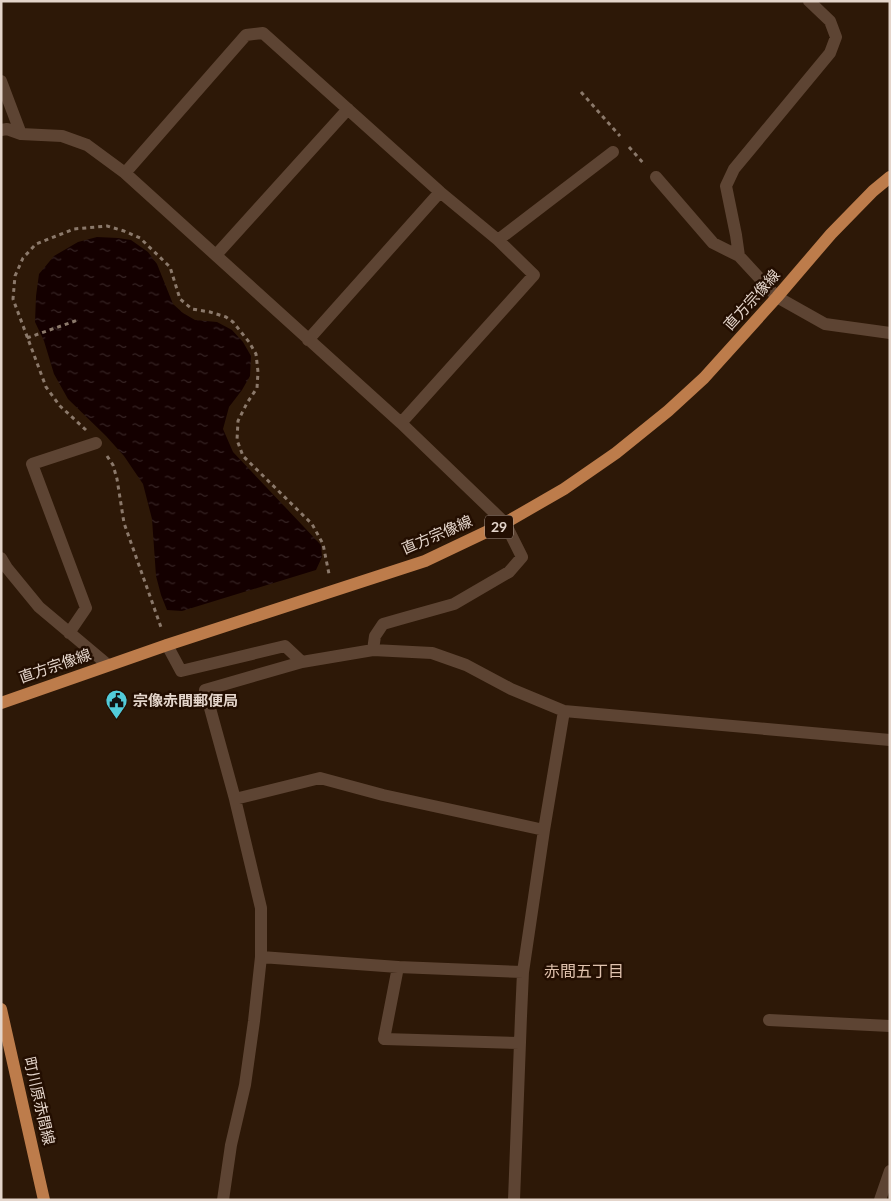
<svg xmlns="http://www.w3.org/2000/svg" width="891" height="1201" font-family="Lato,'Noto Sans JP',sans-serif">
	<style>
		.water { fill: url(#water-ripples) }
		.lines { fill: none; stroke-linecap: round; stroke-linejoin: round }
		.path { stroke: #8b796b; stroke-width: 3; stroke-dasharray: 4 4; stroke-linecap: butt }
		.minor { stroke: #5d4433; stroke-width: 12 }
		.major { stroke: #bd7c4b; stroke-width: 12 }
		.labels { text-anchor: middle; stroke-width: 5; stroke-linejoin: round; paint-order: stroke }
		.shield { fill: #230e01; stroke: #aa998e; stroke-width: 1 }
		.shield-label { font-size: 14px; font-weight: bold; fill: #e4d5cb }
		.street-label { font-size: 15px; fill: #e4d5cb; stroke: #230e01 }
		.poi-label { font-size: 15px; font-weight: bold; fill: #e4d5cb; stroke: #230e01; text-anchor: start }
		.neighbourhood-label { font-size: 16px; fill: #e0c2ae; stroke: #230e01 }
	</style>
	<defs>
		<pattern id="water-ripples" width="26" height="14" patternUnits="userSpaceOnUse" patternTransform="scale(1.25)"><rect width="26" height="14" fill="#140000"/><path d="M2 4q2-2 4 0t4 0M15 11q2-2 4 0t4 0" fill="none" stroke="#362424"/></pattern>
	</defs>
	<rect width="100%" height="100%" fill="#2d1807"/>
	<path class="water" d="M97 237 118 238 131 240 148 252 157 264 173 304 183 313 195 320 217 322 232 330 243 342 251 356 250 376 242 390 229 407 223 429 233 452 321 545 322 557 316 570 182 611 167 610 161 595 156 576 152 519 143 484 124 456 106 436 68 399 54 374 44 341 35 322 36 296 39 274 54 256 78 242Z"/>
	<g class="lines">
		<path class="path" d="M581 92 620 136
			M629 147 645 165
			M27 338 78 320
			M86 430 60 406 46 387 13 299 15 276 23 258 36 244 74 229 107 226 124 231 140 238 170 267 180 299 192 309 210 312 226 317 233 322 249 342 256 354 258 372 257 388 247 403 238 421 237 440 243 456 312 524 323 544 329 574
			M107 456 113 465 117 479 124 523 162 630"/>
		<path class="minor" d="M809 1 830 21 836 37 830 53 734 169 726 186 736 235 739 256 777 297 825 324 890 333
			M1 81 21 134
			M1 130 7 129 21 134 62 136 87 145 125 173 401 423 505 523 522 557 509 572 454 604 404 618 383 624 375 636 373 650
			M125 173 246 35 263 33 440 192 498 240 534 275 401 423
			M656 177 713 243 739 256
			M498 240 613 152
			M216 255 348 109
			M308 340 440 192
			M1 558 7 568 39 607 108 665
			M69 633 86 608 32 464 96 443
			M167 645 181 671 285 646 302 662
			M235 799 320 778 383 795 544 830
			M261 957 398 967 523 972
			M398 967 384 1039 520 1043
			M769 1020 890 1026
			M223 1200 231 1145 245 1085 254 1021 261 957V908L235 799 205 690 302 662 373 650 432 653 466 665 511 689 564 711 890 740
			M514 1200 521 1016 523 972 544 830 564 711
			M880 1200 890 1171"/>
		<path class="major" d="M1 703 167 645 425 561 505 523 564 489 616 453 668 411 704 378 777 297 831 234 873 191 890 177
			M1 1009 44 1200"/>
	</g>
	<defs>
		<symbol id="civic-pin" viewBox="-11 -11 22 30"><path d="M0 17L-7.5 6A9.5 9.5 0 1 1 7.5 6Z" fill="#52cbd9" stroke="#230e01"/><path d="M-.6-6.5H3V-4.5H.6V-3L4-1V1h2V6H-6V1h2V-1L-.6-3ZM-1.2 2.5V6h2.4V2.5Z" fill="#111"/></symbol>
	</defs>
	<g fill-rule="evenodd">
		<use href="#civic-pin" x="104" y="688" width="25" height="34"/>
	</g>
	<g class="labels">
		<rect class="shield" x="485" y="515.5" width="28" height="23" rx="4"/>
		<g class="shield-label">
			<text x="499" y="532">29</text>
		</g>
		<g class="street-label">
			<text transform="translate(752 300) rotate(-48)" y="5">直方宗像線</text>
			<text transform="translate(437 535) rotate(-23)" y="5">直方宗像線</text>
			<text transform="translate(55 666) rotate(-19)" y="5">直方宗像線</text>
			<text transform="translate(39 1101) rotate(77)" y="5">町川原赤間線</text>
		</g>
		<g class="poi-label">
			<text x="133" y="706">宗像赤間郵便局</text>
		</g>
		<g class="neighbourhood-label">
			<text x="584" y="977">赤間五丁目</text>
		</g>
	</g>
	<rect width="891" height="1201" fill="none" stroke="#e4d5cb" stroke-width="5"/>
</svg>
